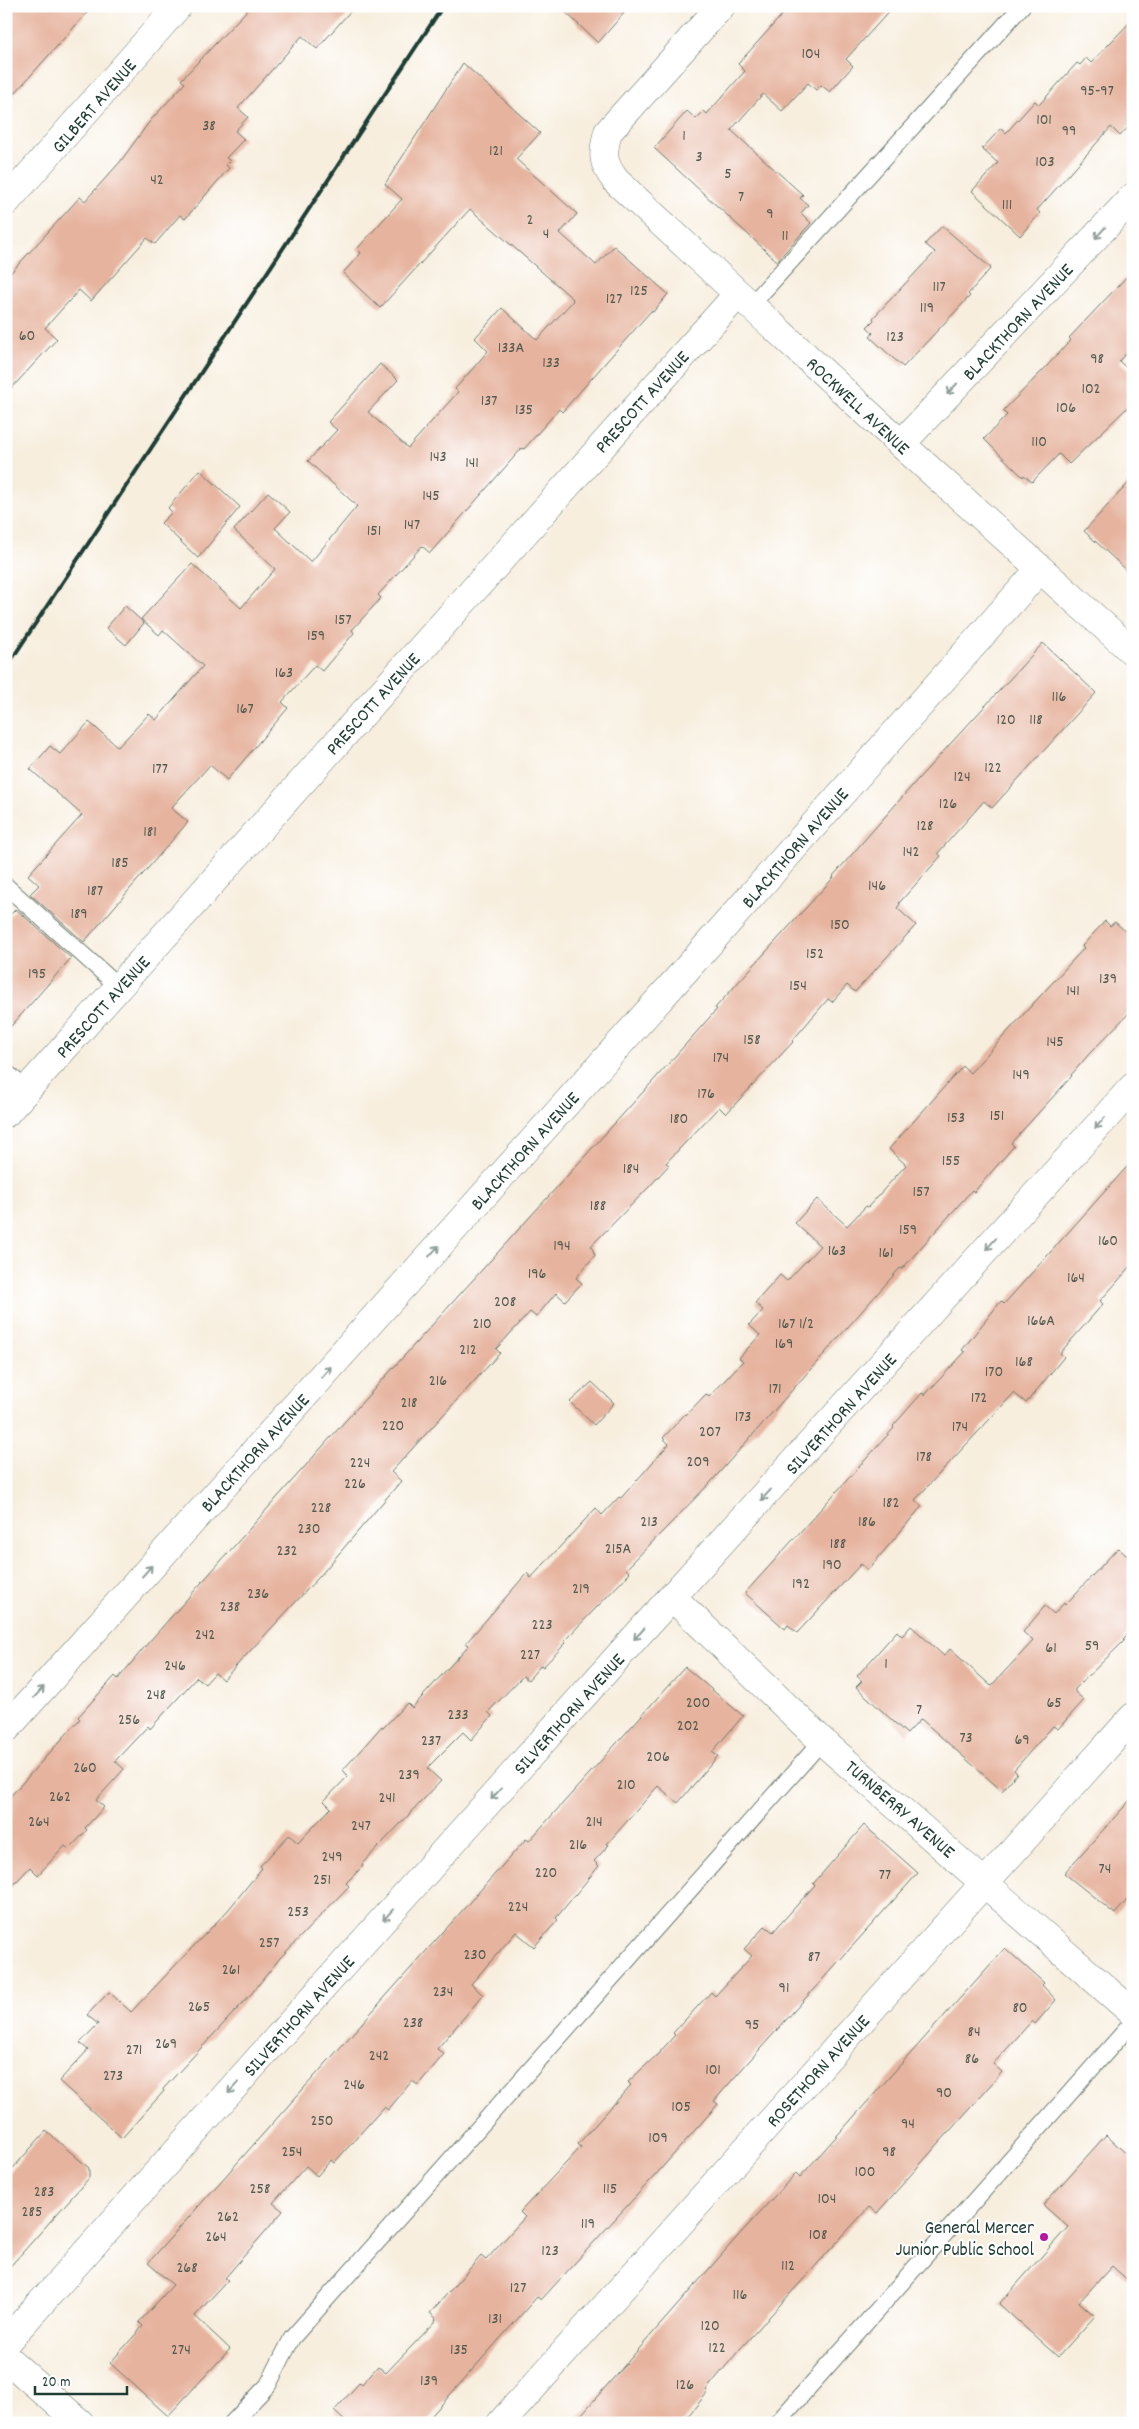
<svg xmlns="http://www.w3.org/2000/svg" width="1139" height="2429" font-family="Dekko,sans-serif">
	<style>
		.building { fill: #e6b39e }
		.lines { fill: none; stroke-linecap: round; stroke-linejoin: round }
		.lane-casing { stroke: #6b7b70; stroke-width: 18 }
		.street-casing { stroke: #6b7b70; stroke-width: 29 }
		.lane { stroke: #fff; stroke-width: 16 }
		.street { stroke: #fff; stroke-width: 28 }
		.rail { stroke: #1f3d34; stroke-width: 4 }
		.oneway { stroke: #8f9e9a }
		.poi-dot { fill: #b5179e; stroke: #fff; stroke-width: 2 }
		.labels { text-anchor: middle; stroke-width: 4; stroke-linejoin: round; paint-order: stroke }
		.number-label { font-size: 16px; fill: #515a4e }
		.street-label { font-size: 19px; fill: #1f3d34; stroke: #fff }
		.poi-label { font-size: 19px; fill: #1f3d34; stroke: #fff; text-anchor: end }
	</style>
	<rect width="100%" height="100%" fill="#fff"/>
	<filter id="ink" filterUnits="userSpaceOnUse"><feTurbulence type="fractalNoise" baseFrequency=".02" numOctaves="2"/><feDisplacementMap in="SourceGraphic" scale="10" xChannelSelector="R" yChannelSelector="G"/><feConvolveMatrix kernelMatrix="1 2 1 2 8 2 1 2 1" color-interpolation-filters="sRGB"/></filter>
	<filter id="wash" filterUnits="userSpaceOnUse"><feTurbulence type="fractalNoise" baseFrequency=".0096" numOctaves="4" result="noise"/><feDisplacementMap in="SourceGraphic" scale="20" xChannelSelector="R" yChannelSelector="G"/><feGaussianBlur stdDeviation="1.12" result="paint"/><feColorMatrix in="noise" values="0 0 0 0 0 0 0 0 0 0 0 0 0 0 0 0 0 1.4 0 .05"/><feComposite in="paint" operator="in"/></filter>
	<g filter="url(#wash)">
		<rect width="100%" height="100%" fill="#f7eede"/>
		<g id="blocks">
			<path class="building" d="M6 6H93L6 103Z
				M251 6H355L317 49 302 36 238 108 248 117 235 131 244 139 226 158 230 161 226 165 229 168 185 219 180 215 155 244 147 238 91 301 79 290 45 328 57 339 6 394V278L80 197 85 201 120 162 150 121 185 83 181 80Z
				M559 6H630L598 43Z
				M790 6H894L846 59 853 66 830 92 821 85 816 90 808 83 782 111 763 94 731 130 803 195 800 198 808 205 801 213 811 223 777 261 654 148 687 111 696 119 704 111 707 114 745 71 738 64Z
				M1133 19V122L1120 136 1111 127 1037 210 1040 213 1020 236 972 191 998 163 982 149 1001 128 1006 133 1035 101 1039 105 1077 63 1080 65 1086 58 1091 63Z
				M463 63 540 133 516 159 577 214 560 233 596 265 614 246 668 294 653 312 651 311 562 412 559 409 524 449 522 448 430 553 422 546 378 595 381 598 352 630 354 633 322 671 315 665 282 702 288 708 227 780 210 765 171 808 188 822 84 942 30 894 39 885 28 875 82 815 30 769 50 746 60 754 89 722 118 747 149 714 156 720 203 666 163 630 159 635 141 619 192 564 241 608 275 569 234 530 268 492 290 512 275 528 311 562 357 506 308 461 337 430 328 422 380 364 398 380 368 412 408 448 458 392 455 389 488 351 475 338 502 308 537 340 572 302 573 299 470 209 380 308 343 273 361 253 357 249 402 199 385 184Z
				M942 226 991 268 968 294 970 296 903 367 870 337 873 333 867 327 874 320 873 318 935 252 925 244Z
				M1133 270V346L1119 361 1133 374V402L1069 464 1059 454 1032 482 1024 475 1023 477 984 439 1007 415 1003 411 1046 367 1071 340 1069 338Z
				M200 470 240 507 198 558 161 523 172 512 168 508Z
				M1133 478V576L1084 531Z
				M125 606 144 623 126 645 106 628Z
				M1043 643 1096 693 992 808 984 801 938 853 941 856 899 903 900 904 897 908 916 925 855 992 847 985 832 1002 828 999 792 1041 793 1042 726 1114 719 1107 666 1163 669 1165 649 1187 591 1246 595 1255 576 1278 582 1283 565 1301 556 1293 536 1317 530 1312 496 1349 500 1353 391 1472 401 1481 319 1577 223 1680 215 1673 205 1684 197 1677 150 1729 148 1726 115 1761 124 1769 96 1800 104 1807 85 1828 87 1830 69 1849 65 1846 38 1875 30 1867 6 1893V1801L80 1719 78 1717 115 1676 118 1679 148 1643 347 1419 653 1081 717 1009 715 1008 834 877 833 876 918 779Z
				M16 909 71 958 6 1032V919Z
				M1105 921 1110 926 1115 922 1133 938V1009L1090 1053 1071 1075 1072 1076 1011 1143 1014 1146 974 1192 972 1190 902 1269 900 1268 711 1482 626 1569 630 1573 564 1641 566 1643 543 1667 541 1665 528 1680 523 1676 488 1712 492 1716 471 1740 463 1732 427 1768 441 1781 362 1864 363 1866 346 1883 349 1886 280 1958 252 1993 163 2089 164 2091 122 2138 59 2081 88 2050 80 2043 98 2024 87 2015 109 1992 131 2012 229 1909 262 1868 260 1866 289 1835 298 1843 331 1808 324 1801 348 1776 343 1770 382 1726 383 1728 407 1703 412 1708 469 1645 466 1643 527 1573 531 1578 596 1508 602 1515 619 1497 621 1498 669 1444 663 1438 685 1414 686 1415 706 1394 709 1397 743 1361 739 1358 760 1335 749 1325 763 1310 755 1303 780 1275 787 1281 820 1246 795 1223 817 1199 847 1226 866 1206 868 1207 906 1165 889 1149 963 1066 970 1073 1084 948 1082 946Z
				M1133 1160V1264L1100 1301 1103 1304 1060 1353 1064 1357 1026 1403 1014 1393 915 1500 922 1506 868 1570 861 1564 797 1633 788 1625 785 1629 745 1593 894 1428 893 1426 922 1393 925 1395 965 1352 962 1350 1001 1301 1004 1304Z
				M592 1382 614 1403 594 1425 570 1402Z
				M1118 1548 1133 1561V1629L1123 1639 1125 1640 1075 1689V1692L1084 1700 1058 1729 1053 1726 1014 1770 1017 1773 1002 1791 921 1719 907 1734 856 1687 862 1681 857 1676 897 1631 902 1636 911 1626 944 1656 950 1649 991 1686 1033 1641 1023 1632 1045 1606 1054 1614 1064 1603 1065 1605Z
				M685 1667 743 1716 712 1752 718 1756 678 1803 658 1786 607 1844 609 1845 594 1861 599 1866 556 1918 558 1920 534 1947 516 1932 471 1984 483 1995 437 2049 444 2054 418 2085 412 2081 388 2110 384 2107 334 2163 331 2160 317 2176 306 2166 273 2203 283 2211 225 2278 228 2280 195 2316 230 2349 168 2416 110 2363 143 2326 139 2322 173 2285 148 2263 526 1839 529 1841Z
				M1133 1797V1893L1115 1914 1064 1873Z
				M864 1825 918 1873 742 2069 714 2101 718 2104 659 2171 541 2300 537 2297 425 2423H347L334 2411 360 2382 362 2384 378 2366 386 2373 435 2322 436 2318 430 2313 481 2256 486 2260 525 2217 520 2212 581 2147 578 2144 631 2085 628 2082 659 2053 675 2035 673 2033 711 1992 715 1996 752 1956 744 1949 765 1926 773 1932 815 1885 813 1884Z
				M1005 1948 1044 1983 1042 1985 1056 2000 1035 2024 1032 2021 993 2064 1002 2072 877 2213 869 2207 740 2349 706 2390 708 2392 682 2423H574L738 2236 796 2173 800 2177Z
				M46 2131 89 2168V2178L6 2271V2176Z
				M1106 2135 1133 2160V2285L1112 2266 1079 2302 1095 2316 1058 2357 999 2304 1068 2227 1043 2205Z"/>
		</g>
	</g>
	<g filter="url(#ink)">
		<use href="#blocks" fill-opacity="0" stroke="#6b7b70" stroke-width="1"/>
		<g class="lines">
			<defs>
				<path id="lane" d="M751 305 1022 6
					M6 886 119 987
					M6 1072 27 1090
					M232 2423 268 2385 292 2338 822 1741
					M777 2423 1133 2022"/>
				<path id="street" d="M721 6 608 132C602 154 602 163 616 181L901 444 1133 652
					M6 202 178 6
					M901 444 1133 197
					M6 1113 738 294
					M673 1598 822 1741 1133 2013
					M6 1729 683 973 1040 569
					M6 2342 641 1631 1133 1087
					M6 2358 80 2423
					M501 2423 1133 1717"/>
			</defs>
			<use href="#lane" class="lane-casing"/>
			<use href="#street" class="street-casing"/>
			<use href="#lane" class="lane"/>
			<use href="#street" class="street"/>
			<path class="rail" d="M6 668 443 6"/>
		</g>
		<defs><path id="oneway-shaft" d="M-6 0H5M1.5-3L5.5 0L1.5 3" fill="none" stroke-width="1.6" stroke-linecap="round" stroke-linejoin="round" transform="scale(1.25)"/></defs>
		<g class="oneway">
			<use href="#oneway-shaft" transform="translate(1100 233) rotate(133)"/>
			<use href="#oneway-shaft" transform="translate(952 389) rotate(133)"/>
			<use href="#oneway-shaft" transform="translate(1100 1123) rotate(132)"/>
			<use href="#oneway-shaft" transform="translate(991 1244) rotate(132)"/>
			<use href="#oneway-shaft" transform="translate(434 1251) rotate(-48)"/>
			<use href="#oneway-shaft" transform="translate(326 1372) rotate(-48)"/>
			<use href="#oneway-shaft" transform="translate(766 1495) rotate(132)"/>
			<use href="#oneway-shaft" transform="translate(147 1571) rotate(-48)"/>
			<use href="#oneway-shaft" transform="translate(639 1634) rotate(133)"/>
			<use href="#oneway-shaft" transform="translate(39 1692) rotate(-48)"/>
			<use href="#oneway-shaft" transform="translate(496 1794) rotate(132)"/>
			<use href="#oneway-shaft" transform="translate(388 1915) rotate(132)"/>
			<use href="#oneway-shaft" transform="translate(233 2088) rotate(132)"/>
		</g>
	</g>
	<circle class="poi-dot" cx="1044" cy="2237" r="5"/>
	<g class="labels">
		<g class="number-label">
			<text x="811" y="58">104</text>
			<text x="1097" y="95">95-97</text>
			<text x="1044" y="124">101</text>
			<text x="209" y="130">38</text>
			<text x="1069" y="135">99</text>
			<text x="684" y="140">1</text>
			<text x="496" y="155">121</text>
			<text x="699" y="161">3</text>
			<text x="1045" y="166">103</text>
			<text x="728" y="178">5</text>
			<text x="157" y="184">42</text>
			<text x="741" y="201">7</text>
			<text x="1007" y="209">111</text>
			<text x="770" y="218">9</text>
			<text x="530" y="224">2</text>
			<text x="546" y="238">4</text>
			<text x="785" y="240">11</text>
			<text x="939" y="291">117</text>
			<text x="639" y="295">125</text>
			<text x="614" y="303">127</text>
			<text x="927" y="312">119</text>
			<text x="27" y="340">60</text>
			<text x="895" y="341">123</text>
			<text x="511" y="352">133A</text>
			<text x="1097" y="363">98</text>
			<text x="551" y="367">133</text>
			<text x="1091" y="393">102</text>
			<text x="489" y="405">137</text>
			<text x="1066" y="412">106</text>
			<text x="524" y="414">135</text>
			<text x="1039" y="446">110</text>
			<text x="438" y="461">143</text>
			<text x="472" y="467">141</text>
			<text x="431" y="500">145</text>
			<text x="412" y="529">147</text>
			<text x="374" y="535">151</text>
			<text x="343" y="624">157</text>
			<text x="316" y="640">159</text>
			<text x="284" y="677">163</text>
			<text x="1059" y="701">116</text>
			<text x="245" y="713">167</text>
			<text x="1006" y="724">120</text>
			<text x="1036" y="724">118</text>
			<text x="993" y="772">122</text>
			<text x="160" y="773">177</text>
			<text x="962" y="781">124</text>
			<text x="948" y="808">126</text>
			<text x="925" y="830">128</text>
			<text x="150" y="836">181</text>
			<text x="911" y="856">142</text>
			<text x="120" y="867">185</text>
			<text x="877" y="890">146</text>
			<text x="95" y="895">187</text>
			<text x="79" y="918">189</text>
			<text x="840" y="929">150</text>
			<text x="815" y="958">152</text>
			<text x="37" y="978">195</text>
			<text x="1108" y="983">139</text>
			<text x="798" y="990">154</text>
			<text x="1073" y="995">141</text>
			<text x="752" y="1044">158</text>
			<text x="1055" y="1046">145</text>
			<text x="721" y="1062">174</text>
			<text x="1021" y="1079">149</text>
			<text x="706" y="1098">176</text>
			<text x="997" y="1120">151</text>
			<text x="956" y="1122">153</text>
			<text x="679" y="1123">180</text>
			<text x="951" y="1165">155</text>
			<text x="631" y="1173">184</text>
			<text x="921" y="1196">157</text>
			<text x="598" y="1210">188</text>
			<text x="908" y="1234">159</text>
			<text x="1108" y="1245">160</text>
			<text x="562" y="1250">194</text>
			<text x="837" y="1255">163</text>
			<text x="886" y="1257">161</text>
			<text x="537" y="1278">196</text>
			<text x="1076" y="1282">164</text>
			<text x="505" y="1306">208</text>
			<text x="1041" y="1325">166A</text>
			<text x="482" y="1328">210</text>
			<text x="796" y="1328">167 1/2</text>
			<text x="784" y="1348">169</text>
			<text x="468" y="1354">212</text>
			<text x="1024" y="1366">168</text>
			<text x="994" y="1376">170</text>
			<text x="438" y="1385">216</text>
			<text x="775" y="1393">171</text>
			<text x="979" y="1402">172</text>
			<text x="409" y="1407">218</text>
			<text x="743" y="1421">173</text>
			<text x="393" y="1430">220</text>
			<text x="960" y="1431">174</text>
			<text x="710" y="1436">207</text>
			<text x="924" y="1461">178</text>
			<text x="698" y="1466">209</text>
			<text x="360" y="1467">224</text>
			<text x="355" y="1488">226</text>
			<text x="891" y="1507">182</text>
			<text x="321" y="1512">228</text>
			<text x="649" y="1526">213</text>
			<text x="867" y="1526">186</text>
			<text x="309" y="1533">230</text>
			<text x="838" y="1548">188</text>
			<text x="618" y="1553">215A</text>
			<text x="287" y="1555">232</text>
			<text x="832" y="1569">190</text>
			<text x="801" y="1588">192</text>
			<text x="581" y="1593">219</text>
			<text x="258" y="1598">236</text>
			<text x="230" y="1611">238</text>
			<text x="542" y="1629">223</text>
			<text x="205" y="1639">242</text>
			<text x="1092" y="1650">59</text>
			<text x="1051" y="1652">61</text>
			<text x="530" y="1659">227</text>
			<text x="886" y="1668">1</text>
			<text x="175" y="1670">246</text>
			<text x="156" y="1699">248</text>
			<text x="698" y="1707">200</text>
			<text x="1054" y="1707">65</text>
			<text x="919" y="1714">7</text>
			<text x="458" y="1719">233</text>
			<text x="129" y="1724">256</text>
			<text x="688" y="1730">202</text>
			<text x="966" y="1742">73</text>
			<text x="1022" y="1744">69</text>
			<text x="431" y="1745">237</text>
			<text x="658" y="1761">206</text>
			<text x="85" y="1772">260</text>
			<text x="409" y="1779">239</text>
			<text x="626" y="1789">210</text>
			<text x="60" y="1801">262</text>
			<text x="387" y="1802">241</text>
			<text x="39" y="1826">264</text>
			<text x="594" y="1826">214</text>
			<text x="361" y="1830">247</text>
			<text x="578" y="1849">216</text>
			<text x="332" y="1861">249</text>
			<text x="1105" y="1873">74</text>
			<text x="546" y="1877">220</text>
			<text x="885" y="1879">77</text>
			<text x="322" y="1884">251</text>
			<text x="518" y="1911">224</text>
			<text x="298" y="1916">253</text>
			<text x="269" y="1947">257</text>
			<text x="475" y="1959">230</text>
			<text x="814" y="1961">87</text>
			<text x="231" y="1974">261</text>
			<text x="784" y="1992">91</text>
			<text x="443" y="1996">234</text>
			<text x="199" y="2011">265</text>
			<text x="1020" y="2012">80</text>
			<text x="413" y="2027">238</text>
			<text x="752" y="2029">95</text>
			<text x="974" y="2036">84</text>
			<text x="166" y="2048">269</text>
			<text x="134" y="2054">271</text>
			<text x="379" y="2060">242</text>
			<text x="972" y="2063">86</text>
			<text x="713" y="2074">101</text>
			<text x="113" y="2080">273</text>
			<text x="354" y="2089">246</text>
			<text x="944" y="2097">90</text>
			<text x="681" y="2111">105</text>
			<text x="322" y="2125">250</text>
			<text x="908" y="2128">94</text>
			<text x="658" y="2142">109</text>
			<text x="292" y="2156">254</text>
			<text x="889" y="2156">98</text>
			<text x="865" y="2176">100</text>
			<text x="260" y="2193">258</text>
			<text x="610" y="2193">115</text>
			<text x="44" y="2196">283</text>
			<text x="827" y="2203">104</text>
			<text x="32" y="2216">285</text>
			<text x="228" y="2221">262</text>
			<text x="588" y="2228">119</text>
			<text x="818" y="2239">108</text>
			<text x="216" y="2241">264</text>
			<text x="550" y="2255">123</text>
			<text x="788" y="2270">112</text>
			<text x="187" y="2272">268</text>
			<text x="518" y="2292">127</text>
			<text x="740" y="2299">116</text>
			<text x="495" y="2323">131</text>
			<text x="710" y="2330">120</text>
			<text x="717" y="2352">122</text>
			<text x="181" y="2354">274</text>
			<text x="459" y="2354">135</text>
			<text x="429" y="2385">139</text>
			<text x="685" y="2389">126</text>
		</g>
		<g class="street-label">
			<text transform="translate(93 105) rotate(-49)" y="7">GILBERT AVENUE</text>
			<text transform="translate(1017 321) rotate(-47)" y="7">BLACKTHORN AVENUE</text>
			<text transform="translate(641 401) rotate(-48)" y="7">PRESCOTT AVENUE</text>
			<text transform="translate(859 405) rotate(43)" y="7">ROCKWELL AVENUE</text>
			<text transform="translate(372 703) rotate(-48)" y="7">PRESCOTT AVENUE</text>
			<text transform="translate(794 847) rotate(-49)" y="7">BLACKTHORN AVENUE</text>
			<text transform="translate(102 1006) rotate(-48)" y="7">PRESCOTT AVENUE</text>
			<text transform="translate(524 1150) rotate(-48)" y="7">BLACKTHORN AVENUE</text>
			<text transform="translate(840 1413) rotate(-48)" y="7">SILVERTHORN AVENUE</text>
			<text transform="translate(254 1452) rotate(-48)" y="7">BLACKTHORN AVENUE</text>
			<text transform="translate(568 1713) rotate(-48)" y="7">SILVERTHORN AVENUE</text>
			<text transform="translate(901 1808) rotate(41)" y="7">TURNBERRY AVENUE</text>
			<text transform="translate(298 2015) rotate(-48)" y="7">SILVERTHORN AVENUE</text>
			<text transform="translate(817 2070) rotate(-48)" y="7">ROSETHORN AVENUE</text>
		</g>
		<g class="poi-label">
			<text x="1034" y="2233">General Mercer<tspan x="1034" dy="22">Junior Public School</tspan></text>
		</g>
	</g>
	<rect width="1139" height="2429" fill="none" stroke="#fff" stroke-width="25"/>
	<path d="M35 2386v8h92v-8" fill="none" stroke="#1f3d34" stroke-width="2.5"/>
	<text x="42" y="2386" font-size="15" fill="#1f3d34" stroke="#ffffff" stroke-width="4" paint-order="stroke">20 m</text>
</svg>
